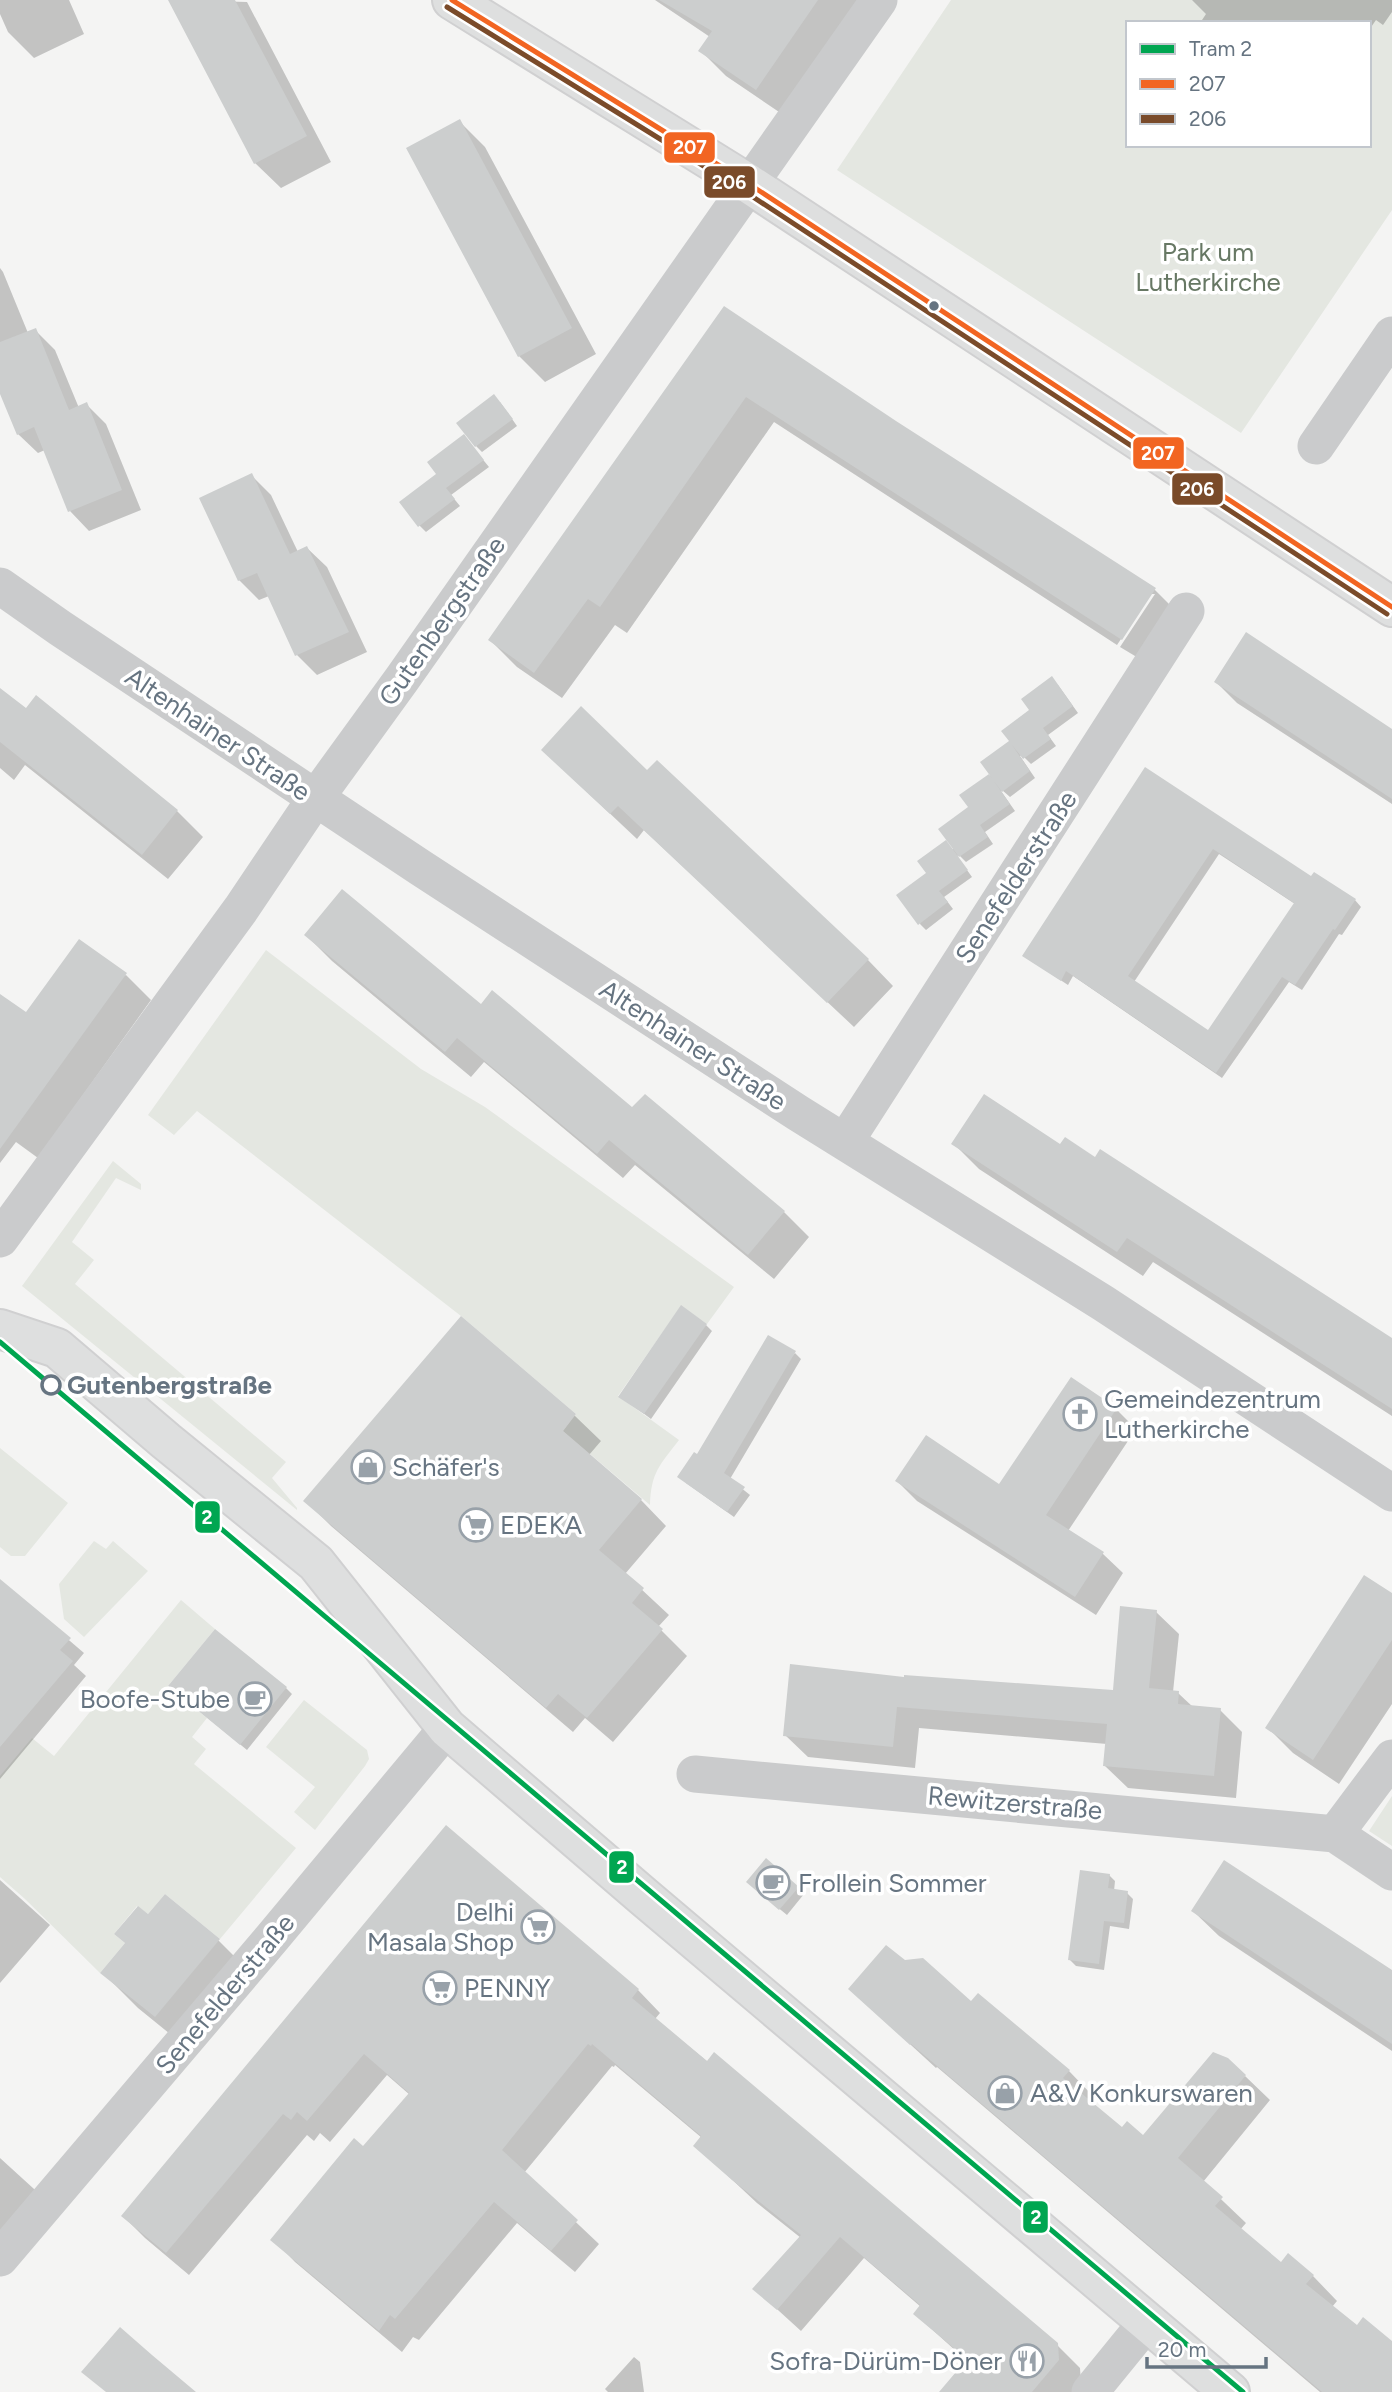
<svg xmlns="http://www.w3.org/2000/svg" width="1392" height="2392" font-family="Figtree,sans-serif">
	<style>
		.green { fill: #e4e7e1; fill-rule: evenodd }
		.shadow { fill: #0003; fill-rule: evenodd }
		.building { fill: #cccece; fill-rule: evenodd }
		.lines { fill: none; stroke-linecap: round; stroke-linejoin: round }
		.secondary-casing { stroke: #d0d0d1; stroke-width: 42 }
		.primary-casing { stroke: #d0d0d1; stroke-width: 42 }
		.street { stroke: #cacbcc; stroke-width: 37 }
		.secondary { stroke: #dedfdf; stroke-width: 38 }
		.primary { stroke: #dedfdf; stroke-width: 38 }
		.bus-1-casing { stroke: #fff; stroke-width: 10 }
		.bus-2-casing { stroke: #fff; stroke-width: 10 }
		.bus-1 { stroke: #f26522; stroke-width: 5 }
		.bus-2 { stroke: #7a4b2a; stroke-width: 5 }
		.tram-1-casing { stroke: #fff; stroke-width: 10 }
		.tram-1 { stroke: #00a651; stroke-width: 5 }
		.bus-dot { fill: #667481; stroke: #fff; stroke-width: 2.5 }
		.stop-dot { fill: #fff; stroke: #667481; stroke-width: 3.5 }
		.labels { text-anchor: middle; stroke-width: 7; stroke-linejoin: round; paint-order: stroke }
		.park-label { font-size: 26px; fill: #677864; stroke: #fff }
		.street-label { font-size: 26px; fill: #667481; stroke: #fff }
		.stop-label { font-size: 26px; font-weight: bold; fill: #667481; stroke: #fff; text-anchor: start }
		.poi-label { font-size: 26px; fill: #667481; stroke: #fff; text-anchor: start }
		.line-badge { stroke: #fff; stroke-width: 2.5 }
		.badge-label { font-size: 19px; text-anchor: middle; font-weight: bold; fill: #fff }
	</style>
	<rect width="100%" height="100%" fill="#f4f4f3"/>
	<path class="green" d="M951 0H1392V210L1241 433 837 170ZM1128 23H1369V145H1128Z
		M266 950 421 1069 485 1107 734 1287 707 1324 681 1306 618 1396 679 1440C660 1465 651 1472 650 1505L563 1431 576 1414 461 1316 197 1111 174 1135 148 1115Z
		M113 1161 141 1184V1190L116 1178 72 1242 94 1260 75 1284 286 1462 272 1478 297 1508V1510L22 1286Z
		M0 1448 68 1503 25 1556H11L0 1547Z
		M94 1541 106 1549 113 1541 148 1571 84 1637 64 1619 59 1584Z
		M181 1600 215 1629 168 1686 207 1718 192 1737 206 1749 194 1764 296 1848 220 1939 165 1894 148 1914 137 1906 114 1934 125 1943 100 1973 25 1899 0 1877V1776L32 1738 54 1756Z
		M304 1700 367 1750 369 1759 365 1766 315 1830 294 1812 315 1787 266 1747Z
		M1392 1796V1846L1369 1831Z"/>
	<path class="shadow" d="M0 0H69L84 34 34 58 8 32 0 14Z
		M177 0 247 2 331 162 281 188 255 163Z
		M655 0H861L782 114 726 76 701 51 710 37Z
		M1192 0H1392V12L1383 25 1376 20 1369 30V23H1200L1206 14Z
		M459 121 485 147 596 354 545 382 519 356Z
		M0 268 3 272 28 333 35 330 55 350 79 408 86 404 106 424 141 510 89 531 70 511 45 450 38 453 18 434 0 389Z
		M725 309 895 423 1155 590 1181 616 1150 665 1120 647 1155 594H1151L1117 645 774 422 627 633 615 625 562 698 517 667 490 640Z
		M500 402 517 426 482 452 476 446Z
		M471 445 489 467 451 495 460 506 426 532 419 525 438 474Z
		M251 475 271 495 298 552 307 548 327 567 367 652 317 675 297 655 269 596 259 600 239 580Z
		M1216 682 1392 730V804L1237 703Z
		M1058 685 1078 713 1048 735 1056 746 1031 764 1022 755 1020 756 1035 778 1010 797 1002 790 1001 791 1015 811 985 832 993 844 966 862 959 855 957 856 972 877 944 897 953 909 926 930 920 924 928 873 954 848 970 808 1032 710Z
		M0 690 26 710 36 697 177 811 203 837 168 879 25 765 14 780 0 768Z
		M1146 769 1312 879 1355 900 1361 907 1342 935 1339 934 1302 990 1289 982 1222 1078 1073 976 1068 985 1024 956ZM1219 854 1295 904 1209 1032 1134 982Z
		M648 772 868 960 893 986 854 1027 644 830 637 839 569 775Z
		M306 935 481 1007 784 1212 809 1237 774 1279 635 1165 623 1178 484 1062 471 1077 332 961Z
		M126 975 151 1000 38 1158 16 1142 0 1163V1009L26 1015Z
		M953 1143 1061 1146 1392 1339V1416L1153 1262 1143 1276 979 1169Z
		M462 1319 575 1416 601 1441 589 1455 641 1500 666 1526 625 1574 669 1615 658 1627 687 1656 613 1742 585 1718 573 1732 331 1526 306 1501Z
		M706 1325 712 1331 651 1419 620 1396Z
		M795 1353 801 1359 730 1479 750 1495 734 1517 686 1483 697 1456Z
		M1116 1409 1136 1429 1068 1531 1103 1554 1123 1573 1096 1615 917 1501 897 1481 1000 1486Z
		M0 1581 84 1653 74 1665 86 1676 0 1779Z
		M1392 1595V1704L1339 1784 1293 1753 1267 1727Z
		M1156 1612 1179 1634 1173 1692 1178 1693 1193 1707 1220 1710 1242 1732 1236 1798 1128 1788 1105 1766 1107 1744 919 1728 915 1768 808 1757 785 1735 906 1679 1115 1692Z
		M286 1688 292 1694 247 1750 176 1692Z
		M446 1828 638 1990 660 2013 655 2019 1057 2345 1080 2368 1081 2383 1073 2392H941L967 2361 915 2314 921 2307 864 2258 801 2331 755 2289 801 2238 757 2203 695 2145 702 2138 615 2065 614 2067 612 2066 524 2173 599 2244 575 2272 517 2223 419 2340 413 2337 402 2352 295 2262 273 2239 363 2148 410 2095 387 2075 330 2142 320 2133 314 2141 307 2135 189 2275 145 2238 123 2216Z
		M766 1861 804 1894 787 1915 754 1888Z
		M1109 1875 1115 1881 1114 1891 1127 1893 1133 1899 1129 1929 1110 1926 1104 1970 1076 1966 1070 1960Z
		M0 1880 50 1925 0 1983Z
		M165 1896 219 1941 254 1976 191 2051 138 2008 103 1973Z
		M1193 1911 1392 1972V2051L1219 1936Z
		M905 1961 971 2003 1069 2071 1093 2096 1089 2102 1122 2130 1143 2138 1245 2076 1270 2100 1203 2182 1246 2223 1240 2230 1281 2264 1313 2276 1337 2301 1332 2307 1357 2328 1392 2343V2392H1320L937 2067 936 2068 850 1989Z
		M0 2158 45 2199 0 2253Z
		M634 2357 640 2362 644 2392H608L605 2389Z"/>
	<path class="building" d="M168 0H235L307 136 254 164Z
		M659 0H818L756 90 698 51 712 31Z
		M460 119 572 328 518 357 406 148Z
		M724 306 896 421 1156 588 1122 640 746 397 600 607 588 599 534 673 488 640Z
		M36 328 69 410 87 402 122 490 68 512 34 427 17 435 0 394V342Z
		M494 394 513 419 475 447 456 423Z
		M464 434 484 460 446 488 455 499 418 527 399 502 436 474 427 462Z
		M252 473 290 554 307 546 349 632 295 656 257 573 238 581 199 498Z
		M1246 632 1392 729V799L1214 682Z
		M1052 676 1073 706 1043 728 1051 739 1023 759 1012 745 1030 771 1002 792 980 762 1009 741 1001 731 1029 710 1021 699Z
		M0 688 26 708 36 695 178 810 142 855 0 742Z
		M581 706 647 770 657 760 869 959 827 1003 618 806 610 814 541 750Z
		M1145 767 1311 876 1314 872 1356 899 1335 930 1333 929 1295 985 1282 977 1216 1073 1066 971 1061 981 1022 956ZM1213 849 1294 903 1208 1030 1128 976Z
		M989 774 1010 804 980 825 988 837 959 857 938 829 968 807 959 795Z
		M946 840 968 870 939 891 948 902 918 925 896 895 926 873 917 861Z
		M342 889 481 1004 492 990 632 1107 645 1094 785 1211 748 1255 609 1140 597 1154 457 1038 445 1052 304 935Z
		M79 939 127 973 0 1149V994L26 1012Z
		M984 1094 1060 1144 1065 1137 1095 1157 1100 1149 1392 1338V1409L1127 1238 1117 1252 951 1144Z
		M681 1305 707 1324 644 1414 618 1397Z
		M461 1316 576 1414 563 1431 642 1499 599 1550 644 1588 632 1603 663 1629 587 1718 558 1694 546 1708 303 1501Z
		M768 1335 796 1351 724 1473 745 1487 727 1512 677 1477 694 1452 697 1454Z
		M1071 1377 1117 1408 1046 1515 1104 1552 1075 1597 895 1481 926 1435 999 1484Z
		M1364 1575 1392 1593V1640L1313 1760 1265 1728Z
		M0 1579 71 1638 60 1650 73 1661 0 1747Z
		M1120 1606 1157 1610 1149 1688 1179 1691 1178 1704 1221 1708 1214 1776 1103 1766 1107 1724 897 1707 893 1747 783 1736 790 1664 904 1677V1675L1113 1690Z
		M215 1629 287 1687 240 1745 168 1686Z
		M446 1825 639 1989 632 1998 707 2061 714 2052 1058 2343 1059 2360 1032 2392H939L967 2359 913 2314 920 2305 840 2237 777 2310 752 2289 801 2235 732 2180 693 2146 701 2136 592 2044 591 2046 588 2044 502 2150 578 2220 551 2251 494 2202 395 2319 390 2315 379 2331 270 2240 354 2138 363 2146 409 2093 364 2054 307 2121 297 2112 291 2120 283 2114 166 2253 121 2216Z
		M766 1858 799 1887 779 1910 746 1882Z
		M1224 1860 1392 1970V2044L1191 1911Z
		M1080 1870 1110 1874 1108 1888 1128 1891 1124 1923 1104 1921 1099 1964 1068 1960Z
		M165 1894 220 1939 155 2017 100 1973 125 1943 114 1934 138 1906 148 1914Z
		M886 1945 905 1960 923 1958 971 2001 978 1993 1070 2070 1063 2078 1122 2127 1127 2121 1143 2135 1213 2052 1228 2058 1246 2075 1178 2158 1223 2197 1215 2206 1281 2262 1288 2253 1314 2275 1306 2284 1357 2325 1363 2317 1392 2341V2392H1322L911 2044 910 2045 848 1989Z
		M120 2327 152 2355 196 2392H106L81 2372Z"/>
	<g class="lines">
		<defs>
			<path id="secondary" d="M0 1329 57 1348 166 1441 316 1563 447 1728 644 1897 1230 2392"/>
			<path id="primary" d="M452 0 749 184 1392 607"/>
		</defs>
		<use href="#secondary" class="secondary-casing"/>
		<use href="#primary" class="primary-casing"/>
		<path class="street" d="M1316 446 1392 335
			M0 586 60 628 421 868 798 1113 1103 1303 1392 1493
			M845 1142 1186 611
			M0 1239 241 909 315 799 402 679 879 0
			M695 1774 1335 1834 1392 1872
			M1335 1834 1392 1758
			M0 2258 272 1938 447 1728
			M1090 2392 1147 2322"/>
		<use href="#secondary" class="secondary"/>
		<use href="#primary" class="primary"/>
		<defs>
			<path id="bus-1" d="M452 0 749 184 1392 607"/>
			<path id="bus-2" d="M447 7 744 191 1387 614"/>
		</defs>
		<use href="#bus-1" class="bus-1-casing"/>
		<use href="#bus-2" class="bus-2-casing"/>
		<use href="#bus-1" class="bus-1"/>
		<use href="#bus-2" class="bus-2"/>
		<defs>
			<path id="tram-1" d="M0 1342 1243 2392"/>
		</defs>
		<use href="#tram-1" class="tram-1-casing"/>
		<use href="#tram-1" class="tram-1"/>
	</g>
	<defs>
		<symbol id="church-ring" viewBox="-11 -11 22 22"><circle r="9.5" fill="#fff" stroke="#98a1a9" stroke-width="1.5"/><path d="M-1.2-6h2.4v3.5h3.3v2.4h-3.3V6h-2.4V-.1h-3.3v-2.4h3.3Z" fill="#98a1a9"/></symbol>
		<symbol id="shop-ring" viewBox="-11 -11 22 22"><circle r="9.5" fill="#fff" stroke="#98a1a9" stroke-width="1.5"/><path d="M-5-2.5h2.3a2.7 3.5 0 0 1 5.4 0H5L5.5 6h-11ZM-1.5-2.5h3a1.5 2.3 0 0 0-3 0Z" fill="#98a1a9"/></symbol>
		<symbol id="supermarket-ring" viewBox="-11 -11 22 22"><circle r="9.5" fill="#fff" stroke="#98a1a9" stroke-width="1.5"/><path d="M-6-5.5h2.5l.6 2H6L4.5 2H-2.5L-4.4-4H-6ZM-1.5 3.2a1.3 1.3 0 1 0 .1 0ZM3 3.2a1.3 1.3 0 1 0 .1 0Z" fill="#98a1a9"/></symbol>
		<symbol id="cafe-ring" viewBox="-11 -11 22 22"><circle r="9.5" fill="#fff" stroke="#98a1a9" stroke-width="1.5"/><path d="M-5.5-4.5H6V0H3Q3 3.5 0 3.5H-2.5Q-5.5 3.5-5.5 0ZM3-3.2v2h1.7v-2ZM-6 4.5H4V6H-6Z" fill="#98a1a9"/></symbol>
		<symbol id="restaurant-ring" viewBox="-11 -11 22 22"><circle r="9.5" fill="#fff" stroke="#98a1a9" stroke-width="1.5"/><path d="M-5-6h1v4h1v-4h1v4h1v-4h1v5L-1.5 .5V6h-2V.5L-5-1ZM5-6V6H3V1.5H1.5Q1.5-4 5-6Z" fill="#98a1a9"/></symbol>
	</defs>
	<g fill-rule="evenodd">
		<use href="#church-ring" x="1061" y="1395" width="38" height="38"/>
		<use href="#shop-ring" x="349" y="1448" width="38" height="38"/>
		<use href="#supermarket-ring" x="457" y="1506" width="38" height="38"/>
		<use href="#cafe-ring" x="236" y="1680" width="38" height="38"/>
		<use href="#cafe-ring" x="754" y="1864" width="38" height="38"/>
		<use href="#supermarket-ring" x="519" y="1908" width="38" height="38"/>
		<use href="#supermarket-ring" x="421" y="1969" width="38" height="38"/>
		<use href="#shop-ring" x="986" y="2074" width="38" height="38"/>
		<use href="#restaurant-ring" x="1008" y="2342" width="38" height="38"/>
	</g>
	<circle class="bus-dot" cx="934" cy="306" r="6"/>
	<circle class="stop-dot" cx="51" cy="1385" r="9"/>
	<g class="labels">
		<g class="park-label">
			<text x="1208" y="261">Park um<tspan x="1208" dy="30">Lutherkirche</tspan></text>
		</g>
		<g class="street-label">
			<text transform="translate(442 621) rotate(-55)" y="9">Gutenbergstraße</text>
			<text transform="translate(218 734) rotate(34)" y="9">Altenhainer Straße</text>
			<text transform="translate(1016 877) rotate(-57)" y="9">Senefelderstraße</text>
			<text transform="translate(693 1045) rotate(33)" y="9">Altenhainer Straße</text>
			<text transform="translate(1015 1803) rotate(5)" y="9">Rewitzerstraße</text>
			<text transform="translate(225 1994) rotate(-50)" y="9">Senefelderstraße</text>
		</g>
		<g class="stop-label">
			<text x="67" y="1394">Gutenbergstraße</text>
		</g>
		<g class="poi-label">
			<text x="1104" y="1408">Gemeindezentrum<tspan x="1104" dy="30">Lutherkirche</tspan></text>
			<text x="392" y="1476">Schäfer's</text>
			<text x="500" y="1534">EDEKA</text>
			<text x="230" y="1708" text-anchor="end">Boofe-Stube</text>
			<text x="798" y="1892">Frollein Sommer</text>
			<text x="514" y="1921" text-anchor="end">Delhi<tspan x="514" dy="30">Masala Shop</tspan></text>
			<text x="464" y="1997">PENNY</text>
			<text x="1030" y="2102">A&amp;V Konkurswaren</text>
			<text x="1002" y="2370" text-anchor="end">Sofra-Dürüm-Döner</text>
		</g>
	</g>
	<g class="line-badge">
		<rect x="663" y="131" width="53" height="33" rx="7" fill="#f26522"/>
		<rect x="703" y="165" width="53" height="34" rx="7" fill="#7a4b2a"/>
		<rect x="1132" y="436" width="53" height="34" rx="7" fill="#f26522"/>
		<rect x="1171" y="472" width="53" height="34" rx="7" fill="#7a4b2a"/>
		<rect x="194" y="1500" width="27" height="34" rx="7" fill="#00a651"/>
		<rect x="608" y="1850" width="27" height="34" rx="7" fill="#00a651"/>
		<rect x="1022" y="2200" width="27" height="34" rx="7" fill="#00a651"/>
	</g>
	<g class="badge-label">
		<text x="690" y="154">207</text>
		<text x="729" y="189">206</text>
		<text x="1158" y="460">207</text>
		<text x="1197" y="496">206</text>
		<text x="207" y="1524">2</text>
		<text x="622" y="1874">2</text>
		<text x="1036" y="2224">2</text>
	</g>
	<rect x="1126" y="21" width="245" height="126" fill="#ffffff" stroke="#c2c7cd" stroke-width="2"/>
	<rect x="1140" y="44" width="35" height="10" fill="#00a651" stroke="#c2c7cd" stroke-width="2"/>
	<text x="1189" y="56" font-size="21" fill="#667481">Tram 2</text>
	<rect x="1140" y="79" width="35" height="10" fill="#f26522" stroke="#c2c7cd" stroke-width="2"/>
	<text x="1189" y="91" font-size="21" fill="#667481">207</text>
	<rect x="1140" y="114" width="35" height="10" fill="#7a4b2a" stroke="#c2c7cd" stroke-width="2"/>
	<text x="1189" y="126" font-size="21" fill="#667481">206</text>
	<path d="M1147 2357v10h119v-10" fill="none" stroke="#667481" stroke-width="3.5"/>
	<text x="1158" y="2357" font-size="21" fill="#667481" stroke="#ffffff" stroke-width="5" paint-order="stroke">20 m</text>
</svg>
